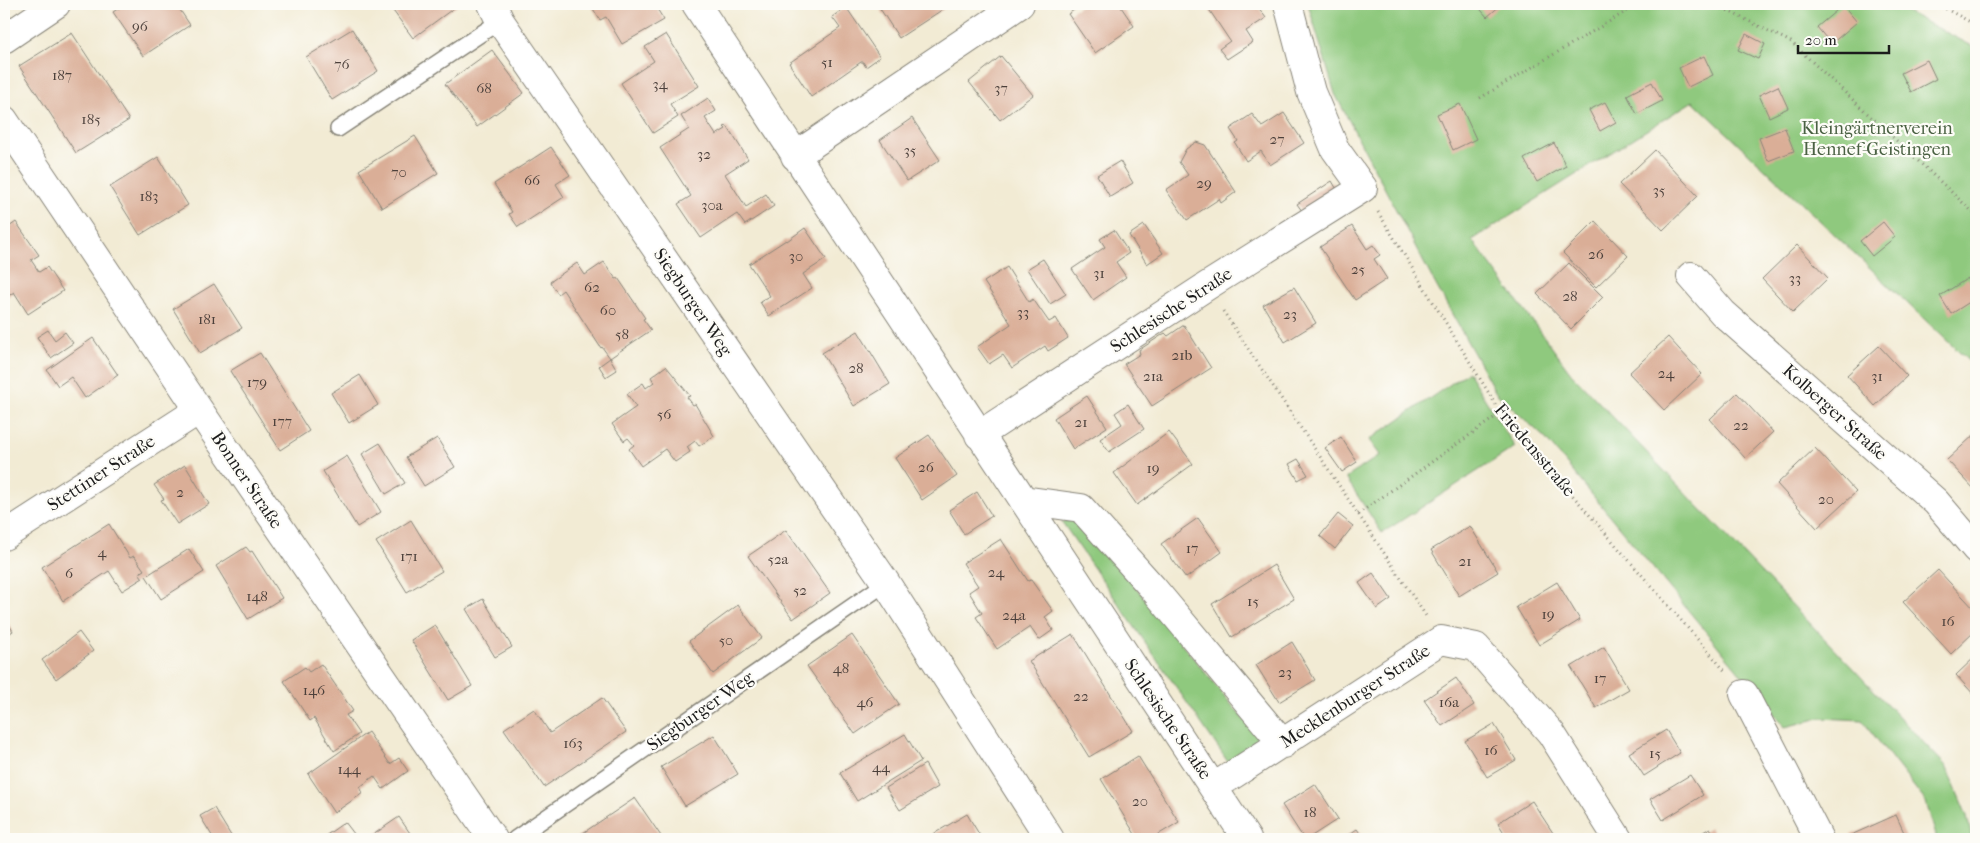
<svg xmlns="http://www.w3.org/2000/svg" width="1980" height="843" font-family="'IM FELL French Canon',serif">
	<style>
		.green { fill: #8fc97e; stroke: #56724d }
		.building { fill: #daae97 }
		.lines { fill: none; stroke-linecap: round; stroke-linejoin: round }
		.lane-casing { stroke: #878478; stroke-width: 18 }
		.street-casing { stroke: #878478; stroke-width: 30 }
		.path { stroke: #878478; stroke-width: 3; stroke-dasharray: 1 4; stroke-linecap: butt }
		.lane { stroke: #fff; stroke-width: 15 }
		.street { stroke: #fff; stroke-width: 28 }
		.labels { text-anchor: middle; stroke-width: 4.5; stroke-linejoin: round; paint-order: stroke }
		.number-label { font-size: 15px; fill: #4c403b }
		.park-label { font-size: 18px; fill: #4a6143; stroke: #fdfcf7 }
		.street-label { font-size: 18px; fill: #1c1c1c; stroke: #fdfcf7 }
	</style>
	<rect width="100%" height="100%" fill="#fdfcf7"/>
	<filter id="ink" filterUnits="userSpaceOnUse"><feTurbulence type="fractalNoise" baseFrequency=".02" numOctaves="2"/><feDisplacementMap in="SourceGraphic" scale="10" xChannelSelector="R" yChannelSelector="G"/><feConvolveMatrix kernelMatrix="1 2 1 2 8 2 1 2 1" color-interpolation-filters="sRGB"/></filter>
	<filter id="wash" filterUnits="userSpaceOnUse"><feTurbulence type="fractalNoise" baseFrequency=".0096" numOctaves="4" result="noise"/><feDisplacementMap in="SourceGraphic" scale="20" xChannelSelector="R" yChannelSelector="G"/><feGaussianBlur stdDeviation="1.12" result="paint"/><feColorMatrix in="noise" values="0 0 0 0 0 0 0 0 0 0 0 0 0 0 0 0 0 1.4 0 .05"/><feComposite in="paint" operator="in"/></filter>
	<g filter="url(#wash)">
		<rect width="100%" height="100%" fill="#f2ebd4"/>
		<path class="green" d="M1308 4H1892L1976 48V368L1693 101 1472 240 1571 373 1946 766 1967 816 1972 839H1937L1926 802 1862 720 1820 718 1785 727 1545 438 1496 393 1432 278 1335 94Z
			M1468 372 1515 447 1382 533 1346 478 1380 455 1369 440Z
			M1074 519 1106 551 1262 742 1228 762 1062 522Z"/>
		<g id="blocks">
			<path class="building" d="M125 4H176L190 25 143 56 113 12Z
				M388 4H457L458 5 413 38Z
				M590 4H654L664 20 622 44 606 17 600 20Z
				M877 4H951L899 38Z
				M1083 4H1119L1134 26 1095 53 1068 14Z
				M1213 4H1256L1266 18 1246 31 1253 42 1227 59 1219 49 1230 41 1208 8Z
				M1476 4H1502L1487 17Z
				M1843 5 1857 22 1831 44 1817 27Z
				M846 7 880 57 866 67 863 62H861L811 97 789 63 840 28 832 17Z
				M352 29 378 71 332 100 306 57Z
				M72 33 129 120 76 153 19 66Z
				M666 34 699 86 670 104 678 117 653 133 621 83 654 61 645 47Z
				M1746 34 1765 44 1758 59 1738 50Z
				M492 50 524 93 477 127 445 84Z
				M1001 56 1033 95 1000 120 969 82Z
				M1704 56 1713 75 1688 87 1679 68Z
				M1927 60 1936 79 1911 92 1901 73Z
				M1652 82 1662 101 1637 114 1627 95Z
				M1778 86 1788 108 1769 117 1759 95Z
				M708 98 716 111 705 118 716 135 726 129 724 127 727 126 748 159 725 174 746 207 766 194 774 206 745 225 737 214 701 238 678 204 691 196 660 148 689 129 681 116Z
				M1605 102 1616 122 1600 131 1589 110Z
				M1460 104 1476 139 1453 150 1437 114Z
				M1284 113 1304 143 1270 165 1261 151 1246 161 1235 143 1238 141 1230 129 1252 114 1262 127Z
				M912 118 940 160 907 181 880 140Z
				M1785 128 1794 151 1768 161 1759 138Z
				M415 136 438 173 382 208 359 170Z
				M1196 142 1205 145 1236 192 1221 203 1219 199 1187 220 1166 190 1188 175 1179 162 1186 149Z
				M1554 143 1566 166 1537 182 1524 159Z
				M551 147 570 175 556 184 564 197 518 227 509 214 512 212 494 184Z
				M1655 150 1698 196 1663 230 1619 184Z
				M158 157 188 205 140 235 110 187Z
				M1120 161 1133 183 1110 197 1097 175Z
				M1332 181 1339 193 1305 215 1297 204Z
				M4 220 9 227 16 222 39 255 31 260 39 272 47 267 63 291 28 314 14 292 4 299Z
				M1595 221 1628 256 1596 287 1563 253Z
				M1883 222 1895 237 1872 256 1860 241Z
				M1144 225 1163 253 1147 264 1129 235Z
				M1352 226 1367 249 1373 245 1380 255 1374 259 1387 279 1355 300 1320 247Z
				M805 228 826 259 803 274 812 288 769 316 760 302 770 296 749 264 786 240 787 241Z
				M1114 230 1129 253 1116 262 1126 277 1093 300 1072 269 1105 247 1100 239Z
				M1797 245 1828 278 1793 312 1762 279Z
				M1043 259 1066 294 1050 304 1027 269Z
				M604 262 616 279 618 278 645 318 643 319 651 330 610 358 602 347 601 348 563 290 558 294 550 282 577 263 585 275Z
				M1569 263 1603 297 1571 329 1537 294Z
				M1007 267 1029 302 1033 299 1049 322 1056 318 1068 338 1048 351 1045 346 1012 368 1003 355 989 364 977 347 1011 324 984 282Z
				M1968 278 1976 291V298L1951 314 1940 296Z
				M214 284 242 328 200 353 173 309Z
				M1294 287 1316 323 1285 342 1263 305Z
				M1184 325 1211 368 1152 406 1124 364 1140 354 1139 350 1165 333 1168 336Z
				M48 330 55 340 65 332 73 343 51 358 37 337Z
				M858 331 890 384 854 406 822 353Z
				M1668 337 1702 374 1664 410 1629 373Z
				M93 338 118 375 85 398 71 377 58 386 47 370Z
				M1879 346 1907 376 1875 406 1847 375Z
				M260 353 309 431 280 450 230 371Z
				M610 358 617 370 606 377 599 366Z
				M666 366 690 396 687 397 693 405 695 404 714 436 699 446 695 441 687 447 690 452 675 462 665 449 641 466 629 449 634 445 628 438 624 441 612 424 636 407 627 394 643 383 646 388 654 382 651 377Z
				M360 375 378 405 349 423 331 393Z
				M1737 393 1773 432 1745 458 1710 419Z
				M1087 396 1107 427 1073 449 1054 418Z
				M1128 404 1144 429 1109 452 1100 439 1122 424 1115 413Z
				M1169 432 1193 464 1137 505 1114 473Z
				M1976 433V491L1947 460Z
				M929 435 957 476 922 500 895 458Z
				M1341 437 1357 462 1342 472 1325 448Z
				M437 438 455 467 424 486 406 457Z
				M380 443 405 483 386 494 362 454Z
				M1815 448 1856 492 1817 528 1777 484Z
				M347 456 381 512 357 527 323 471Z
				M1298 459 1308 475 1298 480 1289 464Z
				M185 465 209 504 177 524 161 500 164 499 154 485Z
				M977 492 992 516 964 534 949 510Z
				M1338 514 1353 526 1335 549 1320 536Z
				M1198 518 1222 552 1186 578 1161 544Z
				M411 520 442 571 407 592 376 542Z
				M109 524 130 558 134 556 144 570 139 573 143 578 122 591 109 571 63 601 42 567Z
				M1470 526 1498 572 1459 596 1431 550Z
				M786 530 830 593 793 619 748 556Z
				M1001 539 1028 581 1031 580 1053 611 1045 617 1053 630 1039 640 1030 627 997 649 976 617 982 613 969 592 978 586 963 563Z
				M246 547 250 552 252 551 282 598 248 619 216 566Z
				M189 549 204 572 161 599 146 576Z
				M1274 565 1294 599 1232 637 1212 604Z
				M1938 570 1976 611V630L1951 654 1903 602Z
				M1373 573 1391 599 1377 609 1359 583Z
				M1557 582 1580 620 1539 645 1516 607Z
				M483 599 512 647 495 657 466 609Z
				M738 605 762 638 713 674 689 641Z
				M4 617 13 631 4 637Z
				M435 625 472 686 448 700 411 640Z
				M79 632 93 651 56 679 42 660Z
				M1073 634 1133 731 1089 757 1029 661Z
				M852 635 899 704 855 734 807 666Z
				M1292 642 1315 680 1279 702 1256 665Z
				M1604 647 1629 689 1596 708 1571 667Z
				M1976 656V697L1956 675Z
				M321 664 353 711 346 715 359 734 334 751 314 718 310 721 284 681 305 667 309 672Z
				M1456 678 1474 705 1442 726 1424 700Z
				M602 698 626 732 544 787 504 729 534 709 550 733Z
				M1494 724 1516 760 1487 777 1465 741Z
				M1666 730 1680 753 1644 776 1629 753Z
				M368 732 390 764 399 758 408 771 383 789 374 776 360 787 363 793 334 813 308 774Z
				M905 734 921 761 857 801 840 773Z
				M714 735 738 774 685 806 661 767Z
				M1138 756 1179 822 1151 839H1138L1101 779Z
				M925 764 938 787 900 810 886 788Z
				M1690 775 1703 795 1663 820 1650 799Z
				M1315 784 1338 819 1307 839H1304L1282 805Z
				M635 798 663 839H574Z
				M1532 801 1557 839H1508L1498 823Z
				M214 808 233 839H214L200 816Z
				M967 814 982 839H925Z
				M1896 815 1907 839H1853L1851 835Z
				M399 817 414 839H367Z
				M345 822 358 839H321Z
				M1710 828 1717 839H1691Z
				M1357 829 1364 839H1342Z"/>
		</g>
	</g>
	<g filter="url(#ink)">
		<use href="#blocks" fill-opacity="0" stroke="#878478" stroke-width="1"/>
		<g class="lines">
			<defs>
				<path id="lane" d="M338 129 500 21
					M515 839 886 583"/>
				<path id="street" d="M492 4 500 21 886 583 1050 839
					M696 4 1247 839
					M4 39 56 4
					M4 120 199 410 493 839
					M795 156 1020 4
					M1691 276 1723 313 1936 502 1976 549
					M979 435 1207 286 1363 188 1335 149 1311 92 1288 4
					M1023 500 1081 508 1152 587 1283 744
					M4 536 199 410
					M1744 694 1819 839
					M1214 787 1441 640 1476 647 1551 733 1618 839"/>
			</defs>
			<use href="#lane" class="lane-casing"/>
			<use href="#street" class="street-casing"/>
			<path class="path" d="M1714 4 1791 42 1976 215
				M1937 4 1976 25
				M1480 98 1639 4
				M1378 212 1501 413 1726 672
				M1223 311 1426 616
				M1358 514 1501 413"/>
			<use href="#lane" class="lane"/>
			<use href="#street" class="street"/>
		</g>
	</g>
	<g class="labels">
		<g class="number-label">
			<text x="140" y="31">96</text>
			<text x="827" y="67">51</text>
			<text x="342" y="69">76</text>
			<text x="62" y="80">187</text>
			<text x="660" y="89">34</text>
			<text x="484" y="93">68</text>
			<text x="1001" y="93">37</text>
			<text x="91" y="124">185</text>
			<text x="1277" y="144">27</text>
			<text x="910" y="155">35</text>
			<text x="704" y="159">32</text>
			<text x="399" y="177">70</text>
			<text x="532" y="185">66</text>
			<text x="1204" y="188">29</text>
			<text x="1659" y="195">35</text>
			<text x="149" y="201">183</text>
			<text x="712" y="210">30a</text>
			<text x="1596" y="259">26</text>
			<text x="796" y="261">30</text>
			<text x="1358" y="274">25</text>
			<text x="1099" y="278">31</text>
			<text x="1795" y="283">33</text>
			<text x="592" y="292">62</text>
			<text x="1570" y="301">28</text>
			<text x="608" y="315">60</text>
			<text x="1023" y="317">33</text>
			<text x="1290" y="319">23</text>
			<text x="207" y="324">181</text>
			<text x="622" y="339">58</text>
			<text x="1182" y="360">21b</text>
			<text x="856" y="373">28</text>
			<text x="1666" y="378">24</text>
			<text x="1153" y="381">21a</text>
			<text x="1877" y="381">31</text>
			<text x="257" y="387">179</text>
			<text x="664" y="419">56</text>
			<text x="282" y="426">177</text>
			<text x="1081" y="427">21</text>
			<text x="1741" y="430">22</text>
			<text x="926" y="472">26</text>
			<text x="1153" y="473">19</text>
			<text x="180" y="497">2</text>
			<text x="1826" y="504">20</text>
			<text x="1192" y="553">17</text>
			<text x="102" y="557">4</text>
			<text x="409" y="561">171</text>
			<text x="778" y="564">52a</text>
			<text x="1465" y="566">21</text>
			<text x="996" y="577">24</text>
			<text x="69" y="578">6</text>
			<text x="800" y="595">52</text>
			<text x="257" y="601">148</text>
			<text x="1253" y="606">15</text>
			<text x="1548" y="619">19</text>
			<text x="1014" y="620">24a</text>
			<text x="1948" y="626">16</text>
			<text x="726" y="645">50</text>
			<text x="841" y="673">48</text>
			<text x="1285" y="677">23</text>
			<text x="1600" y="683">17</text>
			<text x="314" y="695">146</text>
			<text x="1081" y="701">22</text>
			<text x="865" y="707">46</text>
			<text x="1449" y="707">16a</text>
			<text x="573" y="748">163</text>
			<text x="1491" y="755">16</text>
			<text x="1655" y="758">15</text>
			<text x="881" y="772">44</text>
			<text x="349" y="774">144</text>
			<text x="1140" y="806">20</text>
			<text x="1310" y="817">18</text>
		</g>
		<g class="park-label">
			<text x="1877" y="134">Kleingärtnerverein<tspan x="1877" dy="21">Hennef-Geistingen</tspan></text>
		</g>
		<g class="street-label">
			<text transform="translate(693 302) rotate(56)" y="6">Siegburger Weg</text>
			<text transform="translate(1171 310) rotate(-33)" y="6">Schlesische Straße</text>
			<text transform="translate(1835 412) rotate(42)" y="6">Kolberger Straße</text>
			<text transform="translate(1535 450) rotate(50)" y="6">Friedensstraße</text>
			<text transform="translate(101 473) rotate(-33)" y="6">Stettiner Straße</text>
			<text transform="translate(247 480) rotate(56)" y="6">Bonner Straße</text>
			<text transform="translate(1355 696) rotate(-33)" y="6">Mecklenburger Straße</text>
			<text transform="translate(700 711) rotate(-35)" y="6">Siegburger Weg</text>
			<text transform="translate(1168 719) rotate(56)" y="6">Schlesische Straße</text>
		</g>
	</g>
	<rect width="1980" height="843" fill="none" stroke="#fdfcf7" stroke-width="20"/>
	<path d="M1798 45v8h91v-8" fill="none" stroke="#1c1c1c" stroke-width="2.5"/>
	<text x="1805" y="45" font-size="15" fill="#1c1c1c" stroke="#fdfcf7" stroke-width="4" paint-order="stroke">20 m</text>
</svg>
